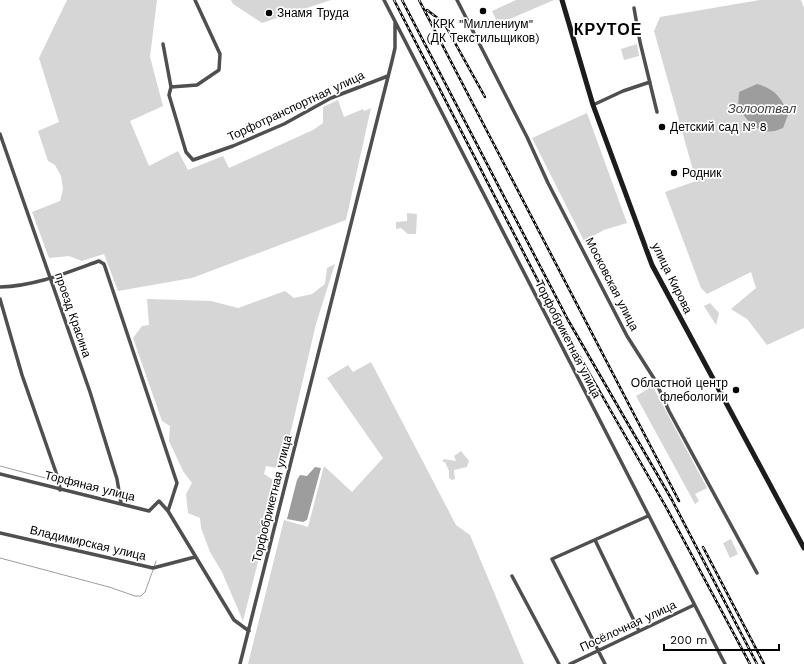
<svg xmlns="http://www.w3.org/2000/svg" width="804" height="664" font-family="'Work Sans',sans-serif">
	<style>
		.green { fill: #d6d6d6 }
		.water { fill: #9d9d9d }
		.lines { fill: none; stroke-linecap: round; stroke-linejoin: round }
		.stream { stroke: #9d9d9d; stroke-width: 1 }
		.street { stroke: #4f4f4f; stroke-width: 3.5 }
		.secondary { stroke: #1c1c1c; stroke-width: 5 }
		.rail-casing { stroke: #000; stroke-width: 2.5 }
		.rail { stroke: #fff; stroke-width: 1; stroke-dasharray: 3; stroke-linecap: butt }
		.poi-dot { fill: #000; stroke: #fff; stroke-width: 1.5 }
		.labels { text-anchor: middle; stroke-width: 3.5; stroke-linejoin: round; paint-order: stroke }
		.poi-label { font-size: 12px; fill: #000; stroke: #fff; text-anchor: start }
		.street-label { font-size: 12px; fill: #000; stroke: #fff }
		.water-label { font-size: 13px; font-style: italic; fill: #3e3e3e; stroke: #fff }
		.district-label { font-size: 16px; font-weight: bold; letter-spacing: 1px; fill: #000; stroke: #fff }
	</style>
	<rect width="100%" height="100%" fill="#fff"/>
	<path class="green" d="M67 0H157L150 57 163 106 130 121 149 166 178 151 188 170 223 156 229 168 313 130 323 123V107L338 100 344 117 363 109 364 111 371 108 346 220 192 278 118 291 104 254 82 261 69 256 49 258 32 212 60 201 63 189 61 176 55 165 48 161 38 131 59 122 39 58Z
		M231 0H331L262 23 233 4Z
		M516 0H554L498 24 492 11Z
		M760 0H801L804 8V328L767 345 747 319 731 309 756 288 751 272 707 294 701 288 665 192 696 181 654 31 660 17Z
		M637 44 639 56 624 60 621 49Z
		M587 113 627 223 604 230 584 241 532 138Z
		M407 213 417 214 416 234H408L401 228 396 229V222L407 221Z
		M335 264 316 324 282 469 266 466 264 474 278 483 243 621 222 572 210 552 201 528 200 518 188 513 186 494 192 483 183 471 169 441 170 426 162 421 133 338 142 326 149 325 147 299 211 301 238 308 285 291 294 298 312 294 325 284 327 268Z
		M710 303 719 313 716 325 704 306Z
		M371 362 456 525 470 535 524 664H248L284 520 308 527 324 466 352 492 383 458 327 378 348 365 353 372Z
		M651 383 707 488 695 494 699 501 695 504 636 396 648 389 646 386Z
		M461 451 469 461 467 467 454 470 455 479 452 480 449 478V471L445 462H442L444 459 456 461 454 456Z
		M731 539 738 554 730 558 723 543Z"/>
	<path class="water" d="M757 84C775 89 782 98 788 115L783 128C761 138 751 125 738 108L739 92Z
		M315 467 321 468 307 520 303 522 287 519 297 480 300 475 307 476Z"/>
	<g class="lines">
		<path class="stream" d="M0 466 49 479
			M0 558 109 587 135 596H141L145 592 153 570
			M154 567 156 561"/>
		<path class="street" d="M384 0 725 664
			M457 0 527 137 548 183 627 336 655 380 669 411 757 573
			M634 8 640 42 657 112
			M163 44 171 87 169 95 186 152 193 160 233 146 284 124 331 98 388 76
			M171 87 197 85 219 70 220 54 195 0
			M593 105 623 91 650 82
			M0 134 90 392 117 479 121 503
			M0 287C35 286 66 273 99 261L104 264 177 483 168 511
			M0 299 22 375 59 481 60 490
			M0 474 149 511 159 501 168 511 234 620 249 631
			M0 533 153 568 195 557
			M595 540 639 631
			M512 576 559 664
			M240 664 392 61 395 48V23
			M570 664 694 605
			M605 664 552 559 648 516"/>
		<path class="secondary" d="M562 0 593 105 652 265 804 548"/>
		<defs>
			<path id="rail" d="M394 0 553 310 666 507 750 664
				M402 0 568 320 672 500 757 664
				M419 0 679 501
				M427 10 444 23 485 97
				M703 547 764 664"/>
		</defs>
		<use href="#rail" class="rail-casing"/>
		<use href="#rail" class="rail"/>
	</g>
	<g class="poi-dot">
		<circle cx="483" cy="11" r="4"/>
		<circle cx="269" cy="13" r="4"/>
		<circle cx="662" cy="127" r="4"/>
		<circle cx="674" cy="173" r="4"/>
		<circle cx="736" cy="390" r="4"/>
	</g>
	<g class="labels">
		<g class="poi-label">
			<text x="277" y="17">Знамя Труда</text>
			<text x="483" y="28" text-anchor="middle">КРК "Миллениум"<tspan x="483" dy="14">(ДК Текстильщиков)</tspan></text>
			<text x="670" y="131">Детский сад № 8</text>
			<text x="682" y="177">Родник</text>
			<text x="728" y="387" text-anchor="end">Областной центр<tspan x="728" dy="14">флебологии</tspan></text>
		</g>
		<g class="street-label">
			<text transform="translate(296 106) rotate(-25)" y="4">Торфотранспортная улица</text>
			<text transform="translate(672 278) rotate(64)" y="4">улица Кирова</text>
			<text transform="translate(612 284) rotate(63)" y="4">Московская улица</text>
			<text transform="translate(73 315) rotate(71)" y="4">проезд Красина</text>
			<text transform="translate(568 339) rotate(63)" y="4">Торфобрикетная улица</text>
			<text transform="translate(90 486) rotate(14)" y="4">Торфяная улица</text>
			<text transform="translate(272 499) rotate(-76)" y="4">Торфобрикетная улица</text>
			<text transform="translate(88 543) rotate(13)" y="4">Владимирская улица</text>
			<text transform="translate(628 626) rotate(-25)" y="4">Посёлочная улица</text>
		</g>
		<g class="water-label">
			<text x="762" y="113">Золоотвал</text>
		</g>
		<g class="district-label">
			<text x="608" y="35">КРУТОЕ</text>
		</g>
	</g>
	<path d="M664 644v6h115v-6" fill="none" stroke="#000000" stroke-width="2"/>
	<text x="670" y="644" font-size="12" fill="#000000" stroke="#ffffff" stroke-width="3" paint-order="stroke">200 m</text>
</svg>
